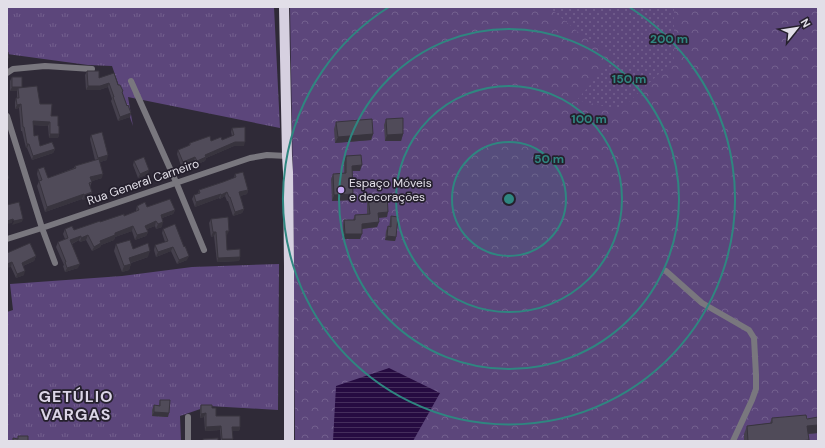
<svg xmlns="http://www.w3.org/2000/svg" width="825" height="448" font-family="'DM Sans',sans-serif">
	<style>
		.grass { fill: url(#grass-tufts) }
		.forest { fill: url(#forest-crowns) }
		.park { fill: url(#park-dots) }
		.water { fill: url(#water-rules) }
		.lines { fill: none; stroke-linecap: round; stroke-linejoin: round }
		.minor { stroke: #79777e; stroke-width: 6 }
		.trunk { stroke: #d6d0e0; stroke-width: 10 }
		.wall { fill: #45404d }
		.shaded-wall { fill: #38343e }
		.building { fill: #504b59; stroke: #38343e }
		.ring { fill: none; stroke: #2f8680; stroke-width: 2 }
		.poi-dot { fill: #c4a7f1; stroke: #25202d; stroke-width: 1.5 }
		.labels { text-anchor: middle; stroke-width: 3.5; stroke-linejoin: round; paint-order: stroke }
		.street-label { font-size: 12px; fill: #e2dfe8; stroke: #25202d }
		.poi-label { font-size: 12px; fill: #e2dfe8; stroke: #25202d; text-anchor: start }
		.district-label { font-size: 16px; font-weight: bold; letter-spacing: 1px; fill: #dbd5e6; stroke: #25202d }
		.centre { fill: #2f8680; stroke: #25202d; stroke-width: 2 }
		.ring-label { font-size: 12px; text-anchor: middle; font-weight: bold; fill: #2f8680; stroke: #25202d; stroke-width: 3.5; stroke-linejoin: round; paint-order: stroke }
	</style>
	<defs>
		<pattern id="grass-tufts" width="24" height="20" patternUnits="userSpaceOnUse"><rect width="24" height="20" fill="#5c467b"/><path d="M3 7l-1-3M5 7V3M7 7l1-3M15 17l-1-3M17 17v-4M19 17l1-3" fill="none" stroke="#73608e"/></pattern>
		<pattern id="forest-crowns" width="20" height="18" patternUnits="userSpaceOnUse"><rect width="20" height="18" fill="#5c467b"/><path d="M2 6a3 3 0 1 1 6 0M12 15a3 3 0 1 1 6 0" fill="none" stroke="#73608e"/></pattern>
		<pattern id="park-dots" width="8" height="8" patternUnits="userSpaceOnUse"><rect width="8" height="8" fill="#5c467b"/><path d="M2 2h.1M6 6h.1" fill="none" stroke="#73608e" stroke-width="1.8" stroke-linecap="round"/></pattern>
		<pattern id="water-rules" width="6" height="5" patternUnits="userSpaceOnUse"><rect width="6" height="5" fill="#260b41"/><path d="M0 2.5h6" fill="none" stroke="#452e5c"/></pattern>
	</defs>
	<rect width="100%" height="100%" fill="#2f2a37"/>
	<path class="grass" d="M7 7H274L280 128 128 97 133 126 112 66 88 65 7 54Z
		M279 264 278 410 209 406 180 416 181 441H7V312L13 310 10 284 122 276 192 267Z"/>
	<path class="forest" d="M290 7H818V441H295L293 186Z"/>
	<path class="park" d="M549 7H674V60L620 110 577 100 615 56 578 32Z"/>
	<path class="water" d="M389 368 440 393 413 441H333L336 386Z"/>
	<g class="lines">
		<path class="minor" d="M7 73 13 69 45 66 92 69
			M131 81 176 182 204 250
			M7 116 42 228 55 263
			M7 239 42 228 250 158 267 155 287 156
			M666 271 702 303 749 330 754 338 756 375V389L752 400 733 441
			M188 417V441"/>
		<path class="trunk" d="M284 7 287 156 288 172 289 266V441"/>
	</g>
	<path class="wall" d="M87 71 99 78 118 85 123 91 122 93 127 106 131 113 130 117 118 121 111 101 112 99 108 87 99 90H86L85 75Z
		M12 77 21 88 40 104 51 116 58 126 59 134 58 138H49L48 126 33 125 34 136 40 146 55 149 53 153 32 160 27 148H26L22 131H21L19 108 15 109V102L16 98H17V91H10V81Z
		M386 119 403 134 401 141H385L384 125Z
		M336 122 373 134 371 140 335 143 334 129Z
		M232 128 244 146H234L206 158 205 161 195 165 194 161 181 166 177 154 178 150 188 146 190 143 222 140 232 136 231 132Z
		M91 135 107 160 100 162 102 178 92 181 90 187 92 192 90 197 83 200 82 199 45 212 37 186 39 181 37 174 38 169 48 178 74 168 75 166 95 160 90 139Z
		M346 156 360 171H352L353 194 351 200 332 201 331 179 333 174 344 173V161Z
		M134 161 148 174 138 178 133 165Z
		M235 174 248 190 247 194 240 196 244 209 242 213 233 216 228 201H227L225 196 220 199 219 198 195 207 192 199 194 195 198 194 199 190 223 182 234 178Z
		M368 196 387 217 379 218 377 227 362 229 360 239H343V225L344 220H353L355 215 367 214V201Z
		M137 206 175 210 173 214 162 218V227L156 229 155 226 147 229 148 232 146 236 135 240 132 231 115 237 114 240 101 245 100 247 92 251 86 240 80 242 79 240 72 244 78 268 65 272 63 266 64 265 56 247 58 242 65 239 63 234 65 229 74 230 124 216 136 211V210Z
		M391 216 396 237 395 241 385 240 386 231 388 226 389 227 390 221Z
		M211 219 227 235H226L227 250 240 257 239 261 217 262 214 236 211 237 209 223Z
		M163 229 187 260 177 264 171 251 156 257 154 250 155 245 165 242 162 233Z
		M116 244 133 249 148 257 131 263 129 270 122 272 114 251Z
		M7 253 36 256 34 261 23 266 24 275 16 278 11 267Z
		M160 400 168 417 152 416V410L154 405H159Z
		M201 405 212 408 216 416 240 427 239 431H232L233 439 232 441H221L220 430 205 431 204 417 200 418V409Z
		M772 418 807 419 818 433 808 434 809 441H744V434L747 426 770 423Z"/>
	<path class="shaded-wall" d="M109 83 108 87 99 90H86L88 86Z
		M12 87H22L20 91 18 88 17 91H10Z
		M21 104 19 108 15 109 17 105Z
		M131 113 130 117 118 121 120 117Z
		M33 121 50 122 48 126 31 125Z
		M50 134H59L58 138H49Z
		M373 134 371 140 335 143 338 137Z
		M403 134 401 141H385L387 135Z
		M235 142H245L244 146H234L206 158 205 161 195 165 197 161 205 155Z
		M27 144H29L27 148H26Z
		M55 149 53 153 32 160 33 156Z
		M108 155 107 160 96 163 98 158Z
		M195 157 194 161 181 166 183 162Z
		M362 165 360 171H350L352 166Z
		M149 170 148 174 138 178 140 174Z
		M103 174 102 178 89 182 90 177Z
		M248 190 247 194 237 197 239 192Z
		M92 192 90 197 83 200 84 195Z
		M227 192 225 196 220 199 221 195Z
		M84 194 82 199 45 212 47 207Z
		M221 194 219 198 195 207 196 202Z
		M353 194 351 200 332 201 334 195Z
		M244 209 242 213 233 216 235 212Z
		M175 210 173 214 159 219 161 215Z
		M388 212 387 217 376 218 378 213Z
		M13 219 12 223 7 224V221Z
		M23 219 22 222 12 225 14 221Z
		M156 221 155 226 144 230 145 226Z
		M163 222 162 227 156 229 158 224Z
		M379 222 377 227 360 229 362 224Z
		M133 226 132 231 115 237 114 240 101 245 100 247 92 251 94 247 100 241 115 233Z
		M226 231H229L227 235H224Z
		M148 232 146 236 135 240 137 235Z
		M213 232H216L214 236 211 237Z
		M345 234H362L360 239H343Z
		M88 235 86 240 80 242 81 238Z
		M81 236 79 240 69 245 70 240Z
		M387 236 396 237 395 241 385 240Z
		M173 247 171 251 156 257 158 252Z
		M150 251 148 257 127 264 129 258Z
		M36 256 34 261 20 267 22 263Z
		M189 256 187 260 177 264 179 260Z
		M240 257 239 261 217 262 218 258Z
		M12 262 11 267 7 268V264Z
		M80 264 78 268 65 272 67 268Z
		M131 264 129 270 122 272 124 266Z
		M25 271 24 275 16 278 17 274Z
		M154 412 169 413 168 417 152 416Z
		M206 413 204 417 200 418 201 414Z
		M818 425V433L805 434 807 426Z
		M221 426 220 430 205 431 206 427Z
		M232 427H240L239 431H231Z
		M222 439H233L232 441H222Z"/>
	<path class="building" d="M7 52H8L9 58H7Z
		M87 71H99V78L114 73 118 85H120L123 91 122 92 127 106 128 105 131 113 120 117 113 97H114L109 83 100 86H88Z
		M12 77H22V87H12Z
		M37 86 40 104H52L51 116H58V126H59V134H50V122L33 121 34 136 38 135 40 146 52 142 55 149 33 156 29 144H27L24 127H23L21 104 17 105 16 98H19L18 88Z
		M403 118V134L387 135 386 119Z
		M372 119 373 134 338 137 336 122Z
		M245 127V142H235L205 155 206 157 197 161 195 157 183 162 178 150 190 145V143L210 136 211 141 221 137 222 140 234 135 232 128Z
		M102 132 108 155 98 158 91 135Z
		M361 155 362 165 352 166 353 194 334 195 333 174 346 173V156Z
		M144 157 149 170 140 174 134 161Z
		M99 159 103 174 90 177 92 182 89 183 92 192 84 195V194L47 207 39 181 42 180 38 169 44 167 48 178 76 168 75 166Z
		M243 172 248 190 239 192 244 209 235 212 230 197H229L227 192 221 195V194L196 202 194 195 200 193 199 190 223 182 236 177 235 174Z
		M7 173 9 178 7 179Z
		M387 194 388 212 378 213 379 222 362 224V234H345L344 220H355V215L370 214 368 196Z
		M170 199 175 210 161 215 163 222 158 224 156 221 145 226 148 232 137 235 133 226 115 233V235L100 241 101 243 94 247 88 235 81 238V236L70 240 80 264 67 268 65 262H66L58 242 68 238 65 229 72 226 74 230 100 221V222L124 214V216L139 210 137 206 145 202 147 207Z
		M19 202 23 219 14 221 13 219 7 221V205Z
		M391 216 398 217 396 237 387 236 388 226 391 227Z
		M228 217 229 231H226L227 250 240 249V257L218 258 216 232H213L211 219Z
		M175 224 184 247 185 246 189 256 179 260 173 247 158 252 155 245 168 241 163 229Z
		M130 240 133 249 148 243 150 251 129 258 131 264 124 266 116 244Z
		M30 243 36 256 22 263 25 271 17 274 12 262 7 264V253Z
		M160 400H170L169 413 154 412V405L160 406Z
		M201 405H212V408H216V416H240V427H232L233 439H222L221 426 206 427V413L201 414Z
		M806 415 807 419 818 417V425L807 426 809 440 801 441H748L747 426 772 423V418Z
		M18 436H28V441H13V438L18 439Z
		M218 438V441H203V439Z"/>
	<circle cx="509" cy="199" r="57" fill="#2f8680" fill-opacity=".12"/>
	<g class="ring">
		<circle cx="509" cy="199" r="57"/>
		<circle cx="509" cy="199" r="113"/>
		<circle cx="509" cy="199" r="170"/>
		<path d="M629 7A226 226 0 1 1 389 7"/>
	</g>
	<circle class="poi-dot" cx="341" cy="190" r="4"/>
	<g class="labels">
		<g class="street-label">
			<text transform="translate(143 182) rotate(-19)" y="4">Rua General Carneiro</text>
		</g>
		<g class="poi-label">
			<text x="349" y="187">Espaço Móveis<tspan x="349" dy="14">e decorações</tspan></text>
		</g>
		<g class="district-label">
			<text x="76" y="402">GETÚLIO<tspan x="76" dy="18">VARGAS</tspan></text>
		</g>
	</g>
	<circle cx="509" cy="199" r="6" class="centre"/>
	<g class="ring-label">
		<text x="669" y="43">200 m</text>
		<text x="629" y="83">150 m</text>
		<text x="589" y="123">100 m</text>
		<text x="549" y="163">50 m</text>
	</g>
	<rect width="825" height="448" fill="none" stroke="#e2dfe8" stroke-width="16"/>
	<g transform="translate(797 28) rotate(60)" stroke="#25202d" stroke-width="3" paint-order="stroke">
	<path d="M0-3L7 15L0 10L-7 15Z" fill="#e2dfe8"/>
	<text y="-6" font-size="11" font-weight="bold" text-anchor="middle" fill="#e2dfe8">N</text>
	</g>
</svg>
